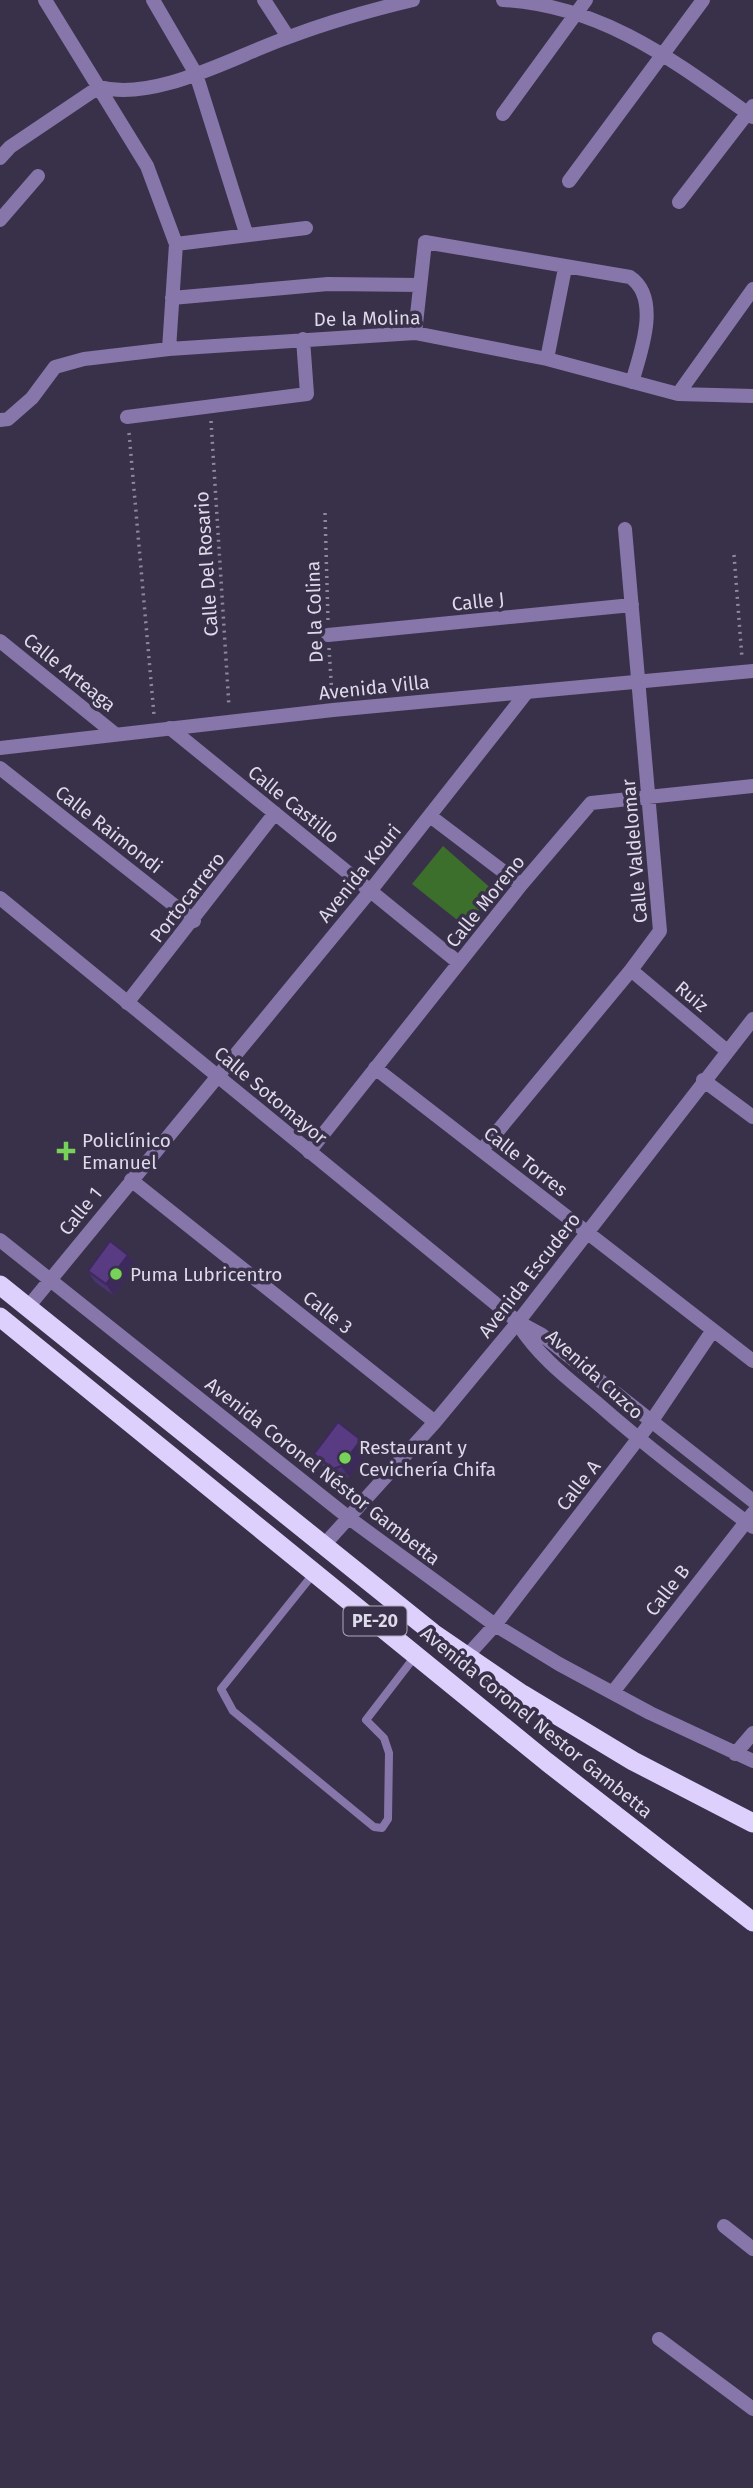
<svg xmlns="http://www.w3.org/2000/svg" width="753" height="2488" font-family="'Fira Sans',sans-serif">
	<style>
		.green { fill: #3c6f2c }
		.lines { fill: none; stroke-linecap: round; stroke-linejoin: round }
		.path { stroke: #8e889c; stroke-width: 3.5; stroke-dasharray: 2 5; stroke-linecap: butt }
		.service { stroke: #8776aa; stroke-width: 8 }
		.minor { stroke: #8776aa; stroke-width: 14 }
		.tertiary { stroke: #8776aa; stroke-width: 14 }
		.trunk { stroke: #ded0fc; stroke-width: 19 }
		.wall { fill: #4c3371 }
		.shaded-wall { fill: #3e295c }
		.building { fill: #583b83; stroke: #3e295c; stroke-width: 2 }
		.poi-dot { fill: #77d259; stroke: #39314a; stroke-width: 2.5 }
		.labels { text-anchor: middle; stroke-width: 7; stroke-linejoin: round; paint-order: stroke }
		.shield { fill: #39314a; stroke: #ada7ba; stroke-width: 2 }
		.shield-label { font-size: 18px; font-weight: bold; fill: #dfdaea }
		.street-label { font-size: 19px; fill: #dfdaea; stroke: #39314a }
		.poi-label { font-size: 19px; fill: #dfdaea; stroke: #39314a; text-anchor: start }
	</style>
	<rect width="100%" height="100%" fill="#39314a"/>
	<path class="green" d="M443 846 494 891 466 927 412 884Z"/>
	<g class="lines">
		<path class="path" d="M211 421 229 707
			M129 433 154 715
			M325 513 328 620
			M734 555 742 658
			M329 648 332 696"/>
		<path class="service" d="M314 1573 221 1689 233 1711 374 1827 382 1828 388 1819 389 1753 384 1738 366 1720 416 1655"/>
		<path class="minor" d="M45 0 147 166 176 244 169 349
			M153 0 196 74 246 233
			M264 0 288 37
			M503 0C604 6 674 61 753 117
			M503 114 586 0
			M0 158 10 147 99 87C157 102 234 56 289 37 329 22 371 10 413 0
			M569 181 703 0
			M679 202 753 106
			M0 220 38 176
			M176 244 306 228
			M172 298 328 284 420 285
			M415 333 425 242 630 277C661 298 641 352 632 382
			M547 359 565 268
			M678 394 753 289
			M127 417 307 394 303 339
			M0 420 8 419 32 398 55 367 84 359 169 349 415 333 547 359 678 394 753 396
			M328 635 632 605
			M0 641 115 734
			M170 728 459 963
			M0 768 194 921
			M430 816 521 885
			M631 970 727 1051
			M127 1003 275 813
			M375 1068 753 1361
			M703 1080 753 1117
			M482 1150 631 970 660 931 625 529
			M309 1152 521 885 591 803 753 786
			M131 1180 435 1422
			M0 1240 349 1518 495 1625 559 1664 650 1713 753 1761
			M28 1307 371 890 527 692
			M323 1546 435 1422 518 1322 753 1019
			M466 1657 495 1625 651 1422 713 1330
			M613 1692 753 1513
			M735 1754 753 1733
			M724 2226 753 2249
			M659 2339 753 2409"/>
		<path class="tertiary" d="M0 748 333 710 753 671
			M0 898 518 1322 542 1335 753 1501
			M518 1324C539 1357 567 1378 597 1403 647 1447 700 1487 753 1527"/>
		<path class="trunk" d="M0 1285 433 1633 522 1694 633 1761 753 1823
			M0 1317 547 1762 753 1922"/>
	</g>
	<path class="wall" d="M136 1266 113 1295 95 1282 88 1271Z
		M368 1451 349 1477 340 1479 321 1465 314 1454Z"/>
	<path class="shaded-wall" d="M128 1255 136 1266 113 1295 106 1284Z
		M361 1440 368 1451 349 1477 341 1466Z"/>
	<path class="building" d="M110 1241 128 1255 106 1284 88 1271Z
		M338 1422 361 1440 341 1466 333 1469 314 1454Z"/>
	<g class="poi-dot">
		<path d="M62.5 1140.5h7v7h7v7h-7v7h-7v-7h-7v-7h7z"/>
		<circle cx="116" cy="1274" r="7"/>
		<circle cx="345" cy="1458" r="7"/>
	</g>
	<g class="labels">
		<rect class="shield" x="343.5" y="1606.5" width="63" height="29" rx="5"/>
		<g class="shield-label">
			<text x="375" y="1627">PE-20</text>
		</g>
		<g class="street-label">
			<text transform="translate(367 318) rotate(-1)" y="7">De la Molina</text>
			<text transform="translate(206 564) rotate(-94)" y="7">Calle Del Rosario</text>
			<text transform="translate(478 601) rotate(-6)" y="7">Calle J</text>
			<text transform="translate(314 612) rotate(-92)" y="7">De la Colina</text>
			<text transform="translate(70 672) rotate(39)" y="7">Calle Arteaga</text>
			<text transform="translate(374 687) rotate(-6)" y="7">Avenida Villa</text>
			<text transform="translate(294 804) rotate(39)" y="7">Calle Castillo</text>
			<text transform="translate(109 829) rotate(38)" y="7">Calle Raimondi</text>
			<text transform="translate(634 851) rotate(-95)" y="7">Calle Valdelomar</text>
			<text transform="translate(359 873) rotate(-51)" y="7">Avenida Kouri</text>
			<text transform="translate(187 897) rotate(-52)" y="7">Portocarrero</text>
			<text transform="translate(485 901) rotate(-51)" y="7">Calle Moreno</text>
			<text transform="translate(692 996) rotate(40)" y="7">Ruiz</text>
			<text transform="translate(271 1095) rotate(40)" y="7">Calle Sotomayor</text>
			<text transform="translate(526 1161) rotate(38)" y="7">Calle Torres</text>
			<text transform="translate(80 1211) rotate(-51)" y="7">Calle 1</text>
			<text transform="translate(529 1275) rotate(-52)" y="7">Avenida Escudero</text>
			<text transform="translate(328 1312) rotate(38)" y="7">Calle 3</text>
			<text transform="translate(595 1374) rotate(42)" y="7">Avenida Cuzco</text>
			<text transform="translate(323 1471) rotate(38)" y="7">Avenida Coronel Néstor Gambetta</text>
			<text transform="translate(578 1485) rotate(-52)" y="7">Calle A</text>
			<text transform="translate(667 1590) rotate(-52)" y="7">Calle B</text>
			<text transform="translate(537 1722) rotate(39)" y="7">Avenida Coronel Nestor Gambetta</text>
		</g>
		<g class="poi-label">
			<text x="82" y="1147">Policlínico<tspan x="82" dy="22">Emanuel</tspan></text>
			<text x="130" y="1281">Puma Lubricentro</text>
			<text x="359" y="1454">Restaurant y<tspan x="359" dy="22">Cevichería Chifa</tspan></text>
		</g>
	</g>
</svg>
